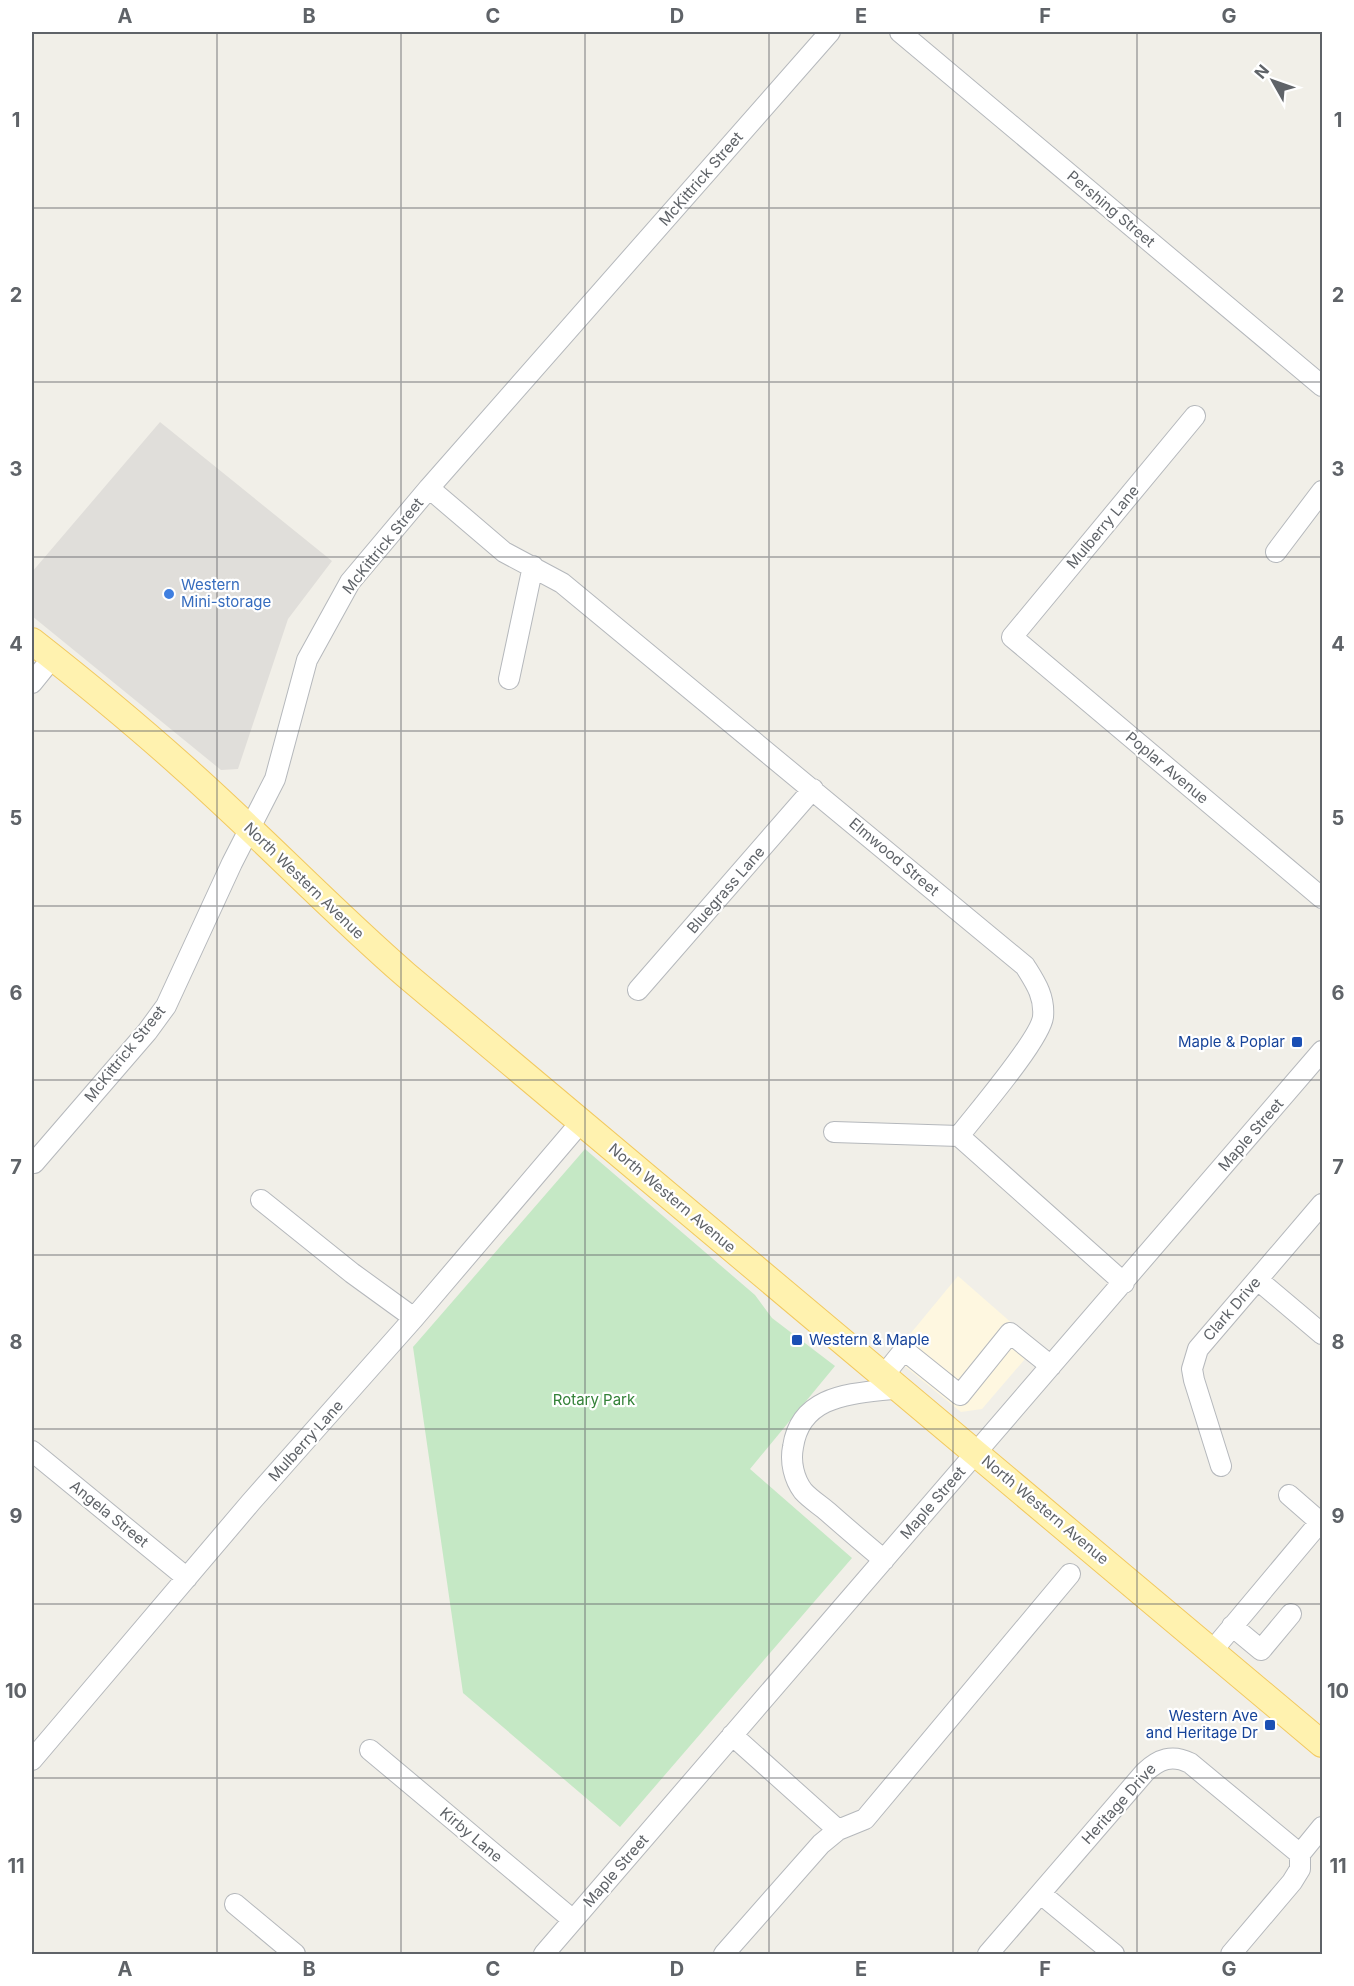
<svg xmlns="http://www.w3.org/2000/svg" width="1354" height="1986" font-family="Inter,sans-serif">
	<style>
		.commercial { fill: #fef7e0 }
		.industrial { fill: #e0deda }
		.green { fill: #c5e8c5 }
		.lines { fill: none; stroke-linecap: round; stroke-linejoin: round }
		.minor-casing { stroke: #b5b8bc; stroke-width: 22 }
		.major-casing { stroke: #f2c960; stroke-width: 28 }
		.minor { stroke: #fff; stroke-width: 20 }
		.major { stroke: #fff2af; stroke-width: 26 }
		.grid { fill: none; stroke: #5f6368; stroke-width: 1.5; stroke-opacity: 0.55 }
		.shop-dot { fill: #3f7fe0; stroke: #fff; stroke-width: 2 }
		.transit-dot { fill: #1a4fb4; stroke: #fff; stroke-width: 2 }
		.labels { text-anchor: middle; stroke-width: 4.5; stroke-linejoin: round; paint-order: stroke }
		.street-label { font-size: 15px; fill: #5f6368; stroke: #fff }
		.shop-label { font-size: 15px; fill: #366cbe; stroke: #fff; text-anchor: start }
		.transit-label { font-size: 15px; fill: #164399; stroke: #fff; text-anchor: end }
		.park-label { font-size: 15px; fill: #348238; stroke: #fff }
		.neatline { fill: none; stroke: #5f6368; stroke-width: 2 }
		.grid-label { font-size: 20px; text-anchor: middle; font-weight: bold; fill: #5f6368 }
	</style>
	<rect width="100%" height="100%" fill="#f1efe8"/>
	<path class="commercial" d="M958 1276 1037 1345 982 1409 961 1412 892 1356Z"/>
	<path class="industrial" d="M160 422 332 561 288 619 238 769 221 770 32 616V572Z"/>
	<path class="green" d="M585 1149 755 1295 772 1318 835 1366 750 1469 852 1558 620 1827 463 1693 413 1347Z"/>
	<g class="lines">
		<defs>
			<path id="minor" d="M900 32 1322 386
				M1195 416 1012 637 1322 898
				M429 488 504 552 562 583 1025 966C1035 982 1045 996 1043 1017 1040 1040 976 1114 959 1136
				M1276 552 1322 491
				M509 679 533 566
				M32 683 53 657
				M638 990 813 789
				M834 1132 959 1136
				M959 1136 1124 1283
				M34 1163 147 1032 166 1006 232 863 275 779 307 660 350 582 429 488 830 32
				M261 1200 352 1273 414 1318
				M1258 1280 1322 1334
				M884 1375 904 1350 960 1395 1010 1333 1051 1366
				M32 1451 187 1578
				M1221 1466 1194 1380 1192 1369 1198 1349 1322 1204
				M884 1560C865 1544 846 1528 828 1512 820 1505 810 1499 803 1491 794 1479 790 1462 793 1447 801 1392 856 1394 899 1388
				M1232 1626 1261 1650 1291 1614
				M1212 1651 1320 1522 1289 1495
				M732 1735 838 1830 865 1819 1070 1574
				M370 1750 573 1920
				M32 1760 251 1502 414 1318 581 1122
				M1041 1894 1114 1954
				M235 1904 295 1954
				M544 1954 1322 1051
				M724 1954 821 1844 838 1830
				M988 1954 1145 1772C1159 1759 1172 1754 1190 1763L1300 1854
				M1231 1954 1292 1882 1300 1869V1854L1322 1827"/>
			<path id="major" d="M32 641C83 681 134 723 182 766 259 834 329 908 406 975L1322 1744"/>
		</defs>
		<use href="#minor" class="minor-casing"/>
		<use href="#major" class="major-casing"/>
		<use href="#minor" class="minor"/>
		<use href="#major" class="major"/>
	</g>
	<path class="grid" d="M217 32V1954M401 32V1954M585 32V1954M769 32V1954M953 32V1954M1137 32V1954M32 208H1322M32 382H1322M32 557H1322M32 731H1322M32 906H1322M32 1080H1322M32 1255H1322M32 1429H1322M32 1604H1322M32 1778H1322"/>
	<circle class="shop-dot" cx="169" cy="594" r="6"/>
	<g class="transit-dot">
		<rect x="1291" y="1036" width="12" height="12" rx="3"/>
		<rect x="791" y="1334" width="12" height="12" rx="3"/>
		<rect x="1264" y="1719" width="12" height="12" rx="3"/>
	</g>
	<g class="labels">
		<g class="street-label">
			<text transform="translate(701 179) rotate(-49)" y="5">McKittrick Street</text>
			<text transform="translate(1111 209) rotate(40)" y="5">Pershing Street</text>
			<text transform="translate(1103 527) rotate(-50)" y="5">Mulberry Lane</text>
			<text transform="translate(383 546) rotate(-51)" y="5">McKittrick Street</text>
			<text transform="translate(1167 768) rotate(40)" y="5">Poplar Avenue</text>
			<text transform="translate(894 857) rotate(40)" y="5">Elmwood Street</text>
			<text transform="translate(304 881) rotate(44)" y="5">North Western Avenue</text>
			<text transform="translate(726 890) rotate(-49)" y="5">Bluegrass Lane</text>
			<text transform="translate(125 1054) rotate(-51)" y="5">McKittrick Street</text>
			<text transform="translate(1251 1135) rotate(-49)" y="5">Maple Street</text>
			<text transform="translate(672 1198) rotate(40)" y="5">North Western Avenue</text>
			<text transform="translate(1232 1309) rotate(-49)" y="5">Clark Drive</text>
			<text transform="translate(306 1441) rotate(-48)" y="5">Mulberry Lane</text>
			<text transform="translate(933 1503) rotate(-49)" y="5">Maple Street</text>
			<text transform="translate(1045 1510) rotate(40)" y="5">North Western Avenue</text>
			<text transform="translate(109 1514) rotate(39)" y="5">Angela Street</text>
			<text transform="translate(1119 1804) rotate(-48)" y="5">Heritage Drive</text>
			<text transform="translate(471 1835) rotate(40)" y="5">Kirby Lane</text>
			<text transform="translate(616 1871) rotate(-49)" y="5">Maple Street</text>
		</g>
		<g class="shop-label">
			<text x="181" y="590">Western<tspan x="181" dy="17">Mini-storage</tspan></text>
		</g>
		<g class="transit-label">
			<text x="1285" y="1047">Maple &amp; Poplar</text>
			<text x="809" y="1345" text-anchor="start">Western &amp; Maple</text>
			<text x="1258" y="1721">Western Ave<tspan x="1258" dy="17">and Heritage Dr</tspan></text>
		</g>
		<g class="park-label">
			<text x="594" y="1405">Rotary Park</text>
		</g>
	</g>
	<rect width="1354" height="1986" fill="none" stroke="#ffffff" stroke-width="66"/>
	<g transform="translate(1273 81) rotate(310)" stroke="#ffffff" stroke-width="4.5" paint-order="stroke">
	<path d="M0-4.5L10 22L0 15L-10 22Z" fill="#5f6368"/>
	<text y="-9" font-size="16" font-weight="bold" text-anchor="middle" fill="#5f6368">N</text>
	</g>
	<rect x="33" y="33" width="1288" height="1920" class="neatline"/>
	<g class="grid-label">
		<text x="125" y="23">A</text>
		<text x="309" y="23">B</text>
		<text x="493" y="23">C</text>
		<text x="677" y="23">D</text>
		<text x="861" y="23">E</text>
		<text x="1045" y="23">F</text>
		<text x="1229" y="23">G</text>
		<text x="16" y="127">1</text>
		<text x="1338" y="127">1</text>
		<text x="16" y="302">2</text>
		<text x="1338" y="302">2</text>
		<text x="16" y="476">3</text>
		<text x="1338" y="476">3</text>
		<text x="16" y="651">4</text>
		<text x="1338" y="651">4</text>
		<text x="16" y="825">5</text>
		<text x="1338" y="825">5</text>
		<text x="16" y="1000">6</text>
		<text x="1338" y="1000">6</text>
		<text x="16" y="1174">7</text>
		<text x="1338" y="1174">7</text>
		<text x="16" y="1349">8</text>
		<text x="1338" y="1349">8</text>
		<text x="16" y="1523">9</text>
		<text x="1338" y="1523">9</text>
		<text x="16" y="1698">10</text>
		<text x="1338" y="1698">10</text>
		<text x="16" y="1873">11</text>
		<text x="1338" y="1873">11</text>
		<text x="125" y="1976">A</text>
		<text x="309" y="1976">B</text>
		<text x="493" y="1976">C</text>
		<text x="677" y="1976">D</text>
		<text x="861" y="1976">E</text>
		<text x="1045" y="1976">F</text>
		<text x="1229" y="1976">G</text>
	</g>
</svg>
